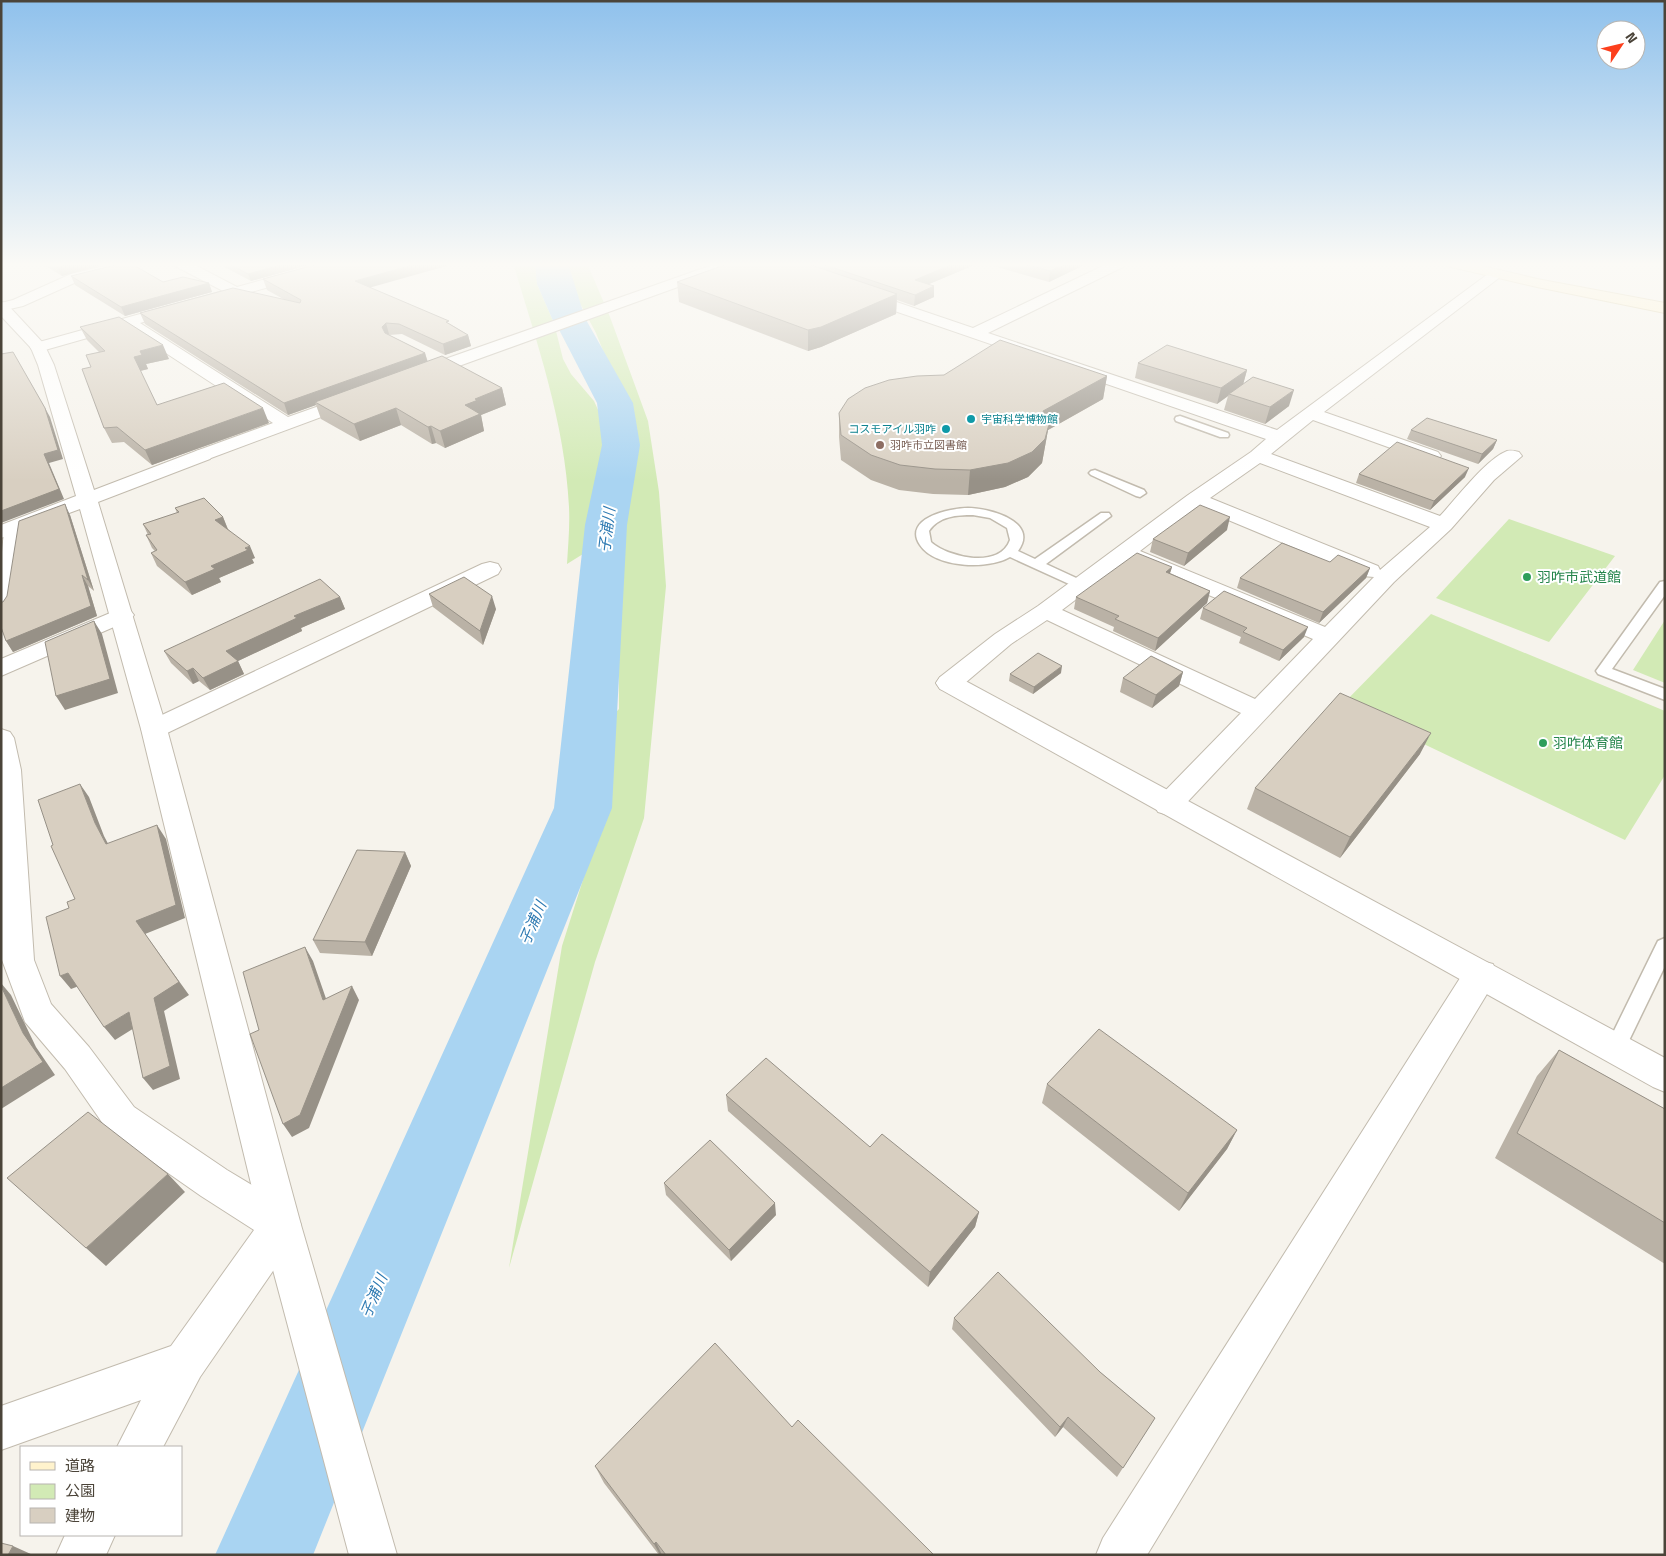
<svg xmlns="http://www.w3.org/2000/svg" width="1666" height="1556" font-family="'Titillium Web','Noto Sans JP',sans-serif">
	<style>
		.green { fill: #d2eab5 }
		.water { fill: #a9d4f2 }
		.lines { fill: none; stroke-linecap: round; stroke-linejoin: round }
		.river { fill: #a9d4f2; fill-rule: evenodd }
		.service-casing { stroke: #c2bbae; stroke-width: 3 }
		.minor-casing { stroke: #c2bbae; stroke-width: 2 }
		.tertiary-casing { stroke: #c2bbae; stroke-width: 2 }
		.secondary-casing { stroke: #d6c79b; stroke-width: 2 }
		.service { fill: #fff; fill-rule: evenodd }
		.minor { fill: #fff; fill-rule: evenodd }
		.tertiary { fill: #fff; fill-rule: evenodd }
		.secondary { fill: #fff3cd; fill-rule: evenodd }
		.wall { fill: #bab2a6 }
		.shaded-wall { fill: #979187 }
		.building { fill: #d8cfc1; stroke: #979187 }
		.culture-dot { fill: #0f9aa8; stroke: #fff; stroke-width: 2 }
		.education-dot { fill: #8d6e63; stroke: #fff; stroke-width: 2 }
		.leisure-dot { fill: #2e9e5b; stroke: #fff; stroke-width: 2 }
		.labels { text-anchor: middle; stroke-width: 4; stroke-linejoin: round; paint-order: stroke }
		.far-culture-label { font-size: 11px; fill: #0d838f; stroke: #fff; text-anchor: start }
		.far-education-label { font-size: 11px; fill: #785e54; stroke: #fff; text-anchor: start }
		.leisure-label { font-size: 14px; fill: #27864d; stroke: #fff; text-anchor: start }
		.water-label { font-size: 15px; font-style: italic; fill: #2e7ab2; stroke: #fff }
	</style>
	<rect width="100%" height="100%" fill="#f6f3ec"/>
	<path class="green" d="M513 263 536 264 537 284 554 323 563 359 571 374 594 401 604 423 607 447 593 502 583 554 567 564C568 546 570 526 569 507 565 423 537 343 513 263Z
		M565 263H587L610 317 648 421 659 492 666 586 644 818 595 962 509 1268 562 946 607 804 597 791 607 722 619 709 618 519 629 499 626 488 632 436 616 383 596 333 575 294Z
		M1509 519 1615 556 1549 642 1436 598Z
		M1431 614 1665 711V775L1625 840 1342 705Z
		M1665 620V683L1633 670Z"/>
	<path class="water" d="M535 263H565L575 294 584 313 554 323 537 284Z"/>
	<g class="lines">
		<path class="river" d="M540 263H568L585 318 633 403 640 445 627 525 612 808 313 1555H215L554 808 585 525 602 445 597 403 553 318Z"/>
		<defs>
			<path id="service" d="M1180 416 1228 433 1229 435 1228 437H1220L1176 421 1175 419 1176 417Z
				M1095 470 1144 490 1146 493 1140 497 1136 496 1091 475 1089 473 1091 471Z
				M968 508C988 508 1040 521 1018 551L1035 559 1101 513H1109L1111 516 1046 564 1085 582 1087 585 1085 588 1080 589 1010 557C988 570 935 568 920 545 902 518 951 508 968 508ZM973 515 990 518 1007 528 1010 540C1000 569 949 558 931 542L929 531C939 516 957 515 973 515Z
				M1665 581V595L1612 669 1665 689V700L1598 674 1596 671 1660 582Z
				M1665 938V966L1622 1055 1615 1058 1608 1055 1605 1049 1608 1043 1658 941Z"/>
			<path id="minor" d="M118 263H143L141 266 81 280 23 306 1 311V303L13 300 71 274Z
				M173 263H191L237 287 323 263H346L344 266 140 323 288 417 353 394 359 395 362 399 359 403 203 461 196 459 193 455 196 451 273 423 126 327 38 352 32 350 30 347 32 344 223 291 175 266Z
				M718 263H738L736 266 423 379H411L409 375 411 371Z
				M1109 263H1127L1125 266 988 333 1277 430 1492 271H1502L1504 274 1324 412 1438 452 1441 456 1438 460 1431 462 1424 460 1313 420 1271 454 1440 516C1456 499 1486 459 1507 451 1512 450 1515 451 1519 452L1522 456 1494 480 1451 529 1394 582 1178 812 1168 815 1158 812 1154 805 1158 798 1241 713 1047 620 1011 644 958 689 949 691 940 689 936 683 940 677 995 634 1038 606 1188 495 1251 452 1266 439 857 298 855 295 857 292H867L973 328ZM1260 463 1430 527 1380 570 1378 566 1210 498ZM1197 507 1362 576 1374 577 1325 627 1140 551ZM1128 560V561L1313 639 1255 699 1062 610Z
				M14 521 21 523 24 527 12 606 9 611 1 613C1 593 0 537 7 523Z
				M490 562 498 564 501 569 498 574 163 735 154 738 145 735 141 729 145 723 482 564Z
				M122 608 130 610 134 615 130 620 1 676V659Z
				M1 729 10 732 14 738 21 770 34 960 51 1004 89 1047 134 1107 227 1170 295 1211 301 1225 295 1239 200 1377 163 1447H117L141 1400 1 1450V1406L171 1346 254 1230 201 1196 108 1131 65 1069 25 1022 2 960Z
				M1481 961 1493 964 1497 974 1493 984 1147 1555H1096L1103 1538 1469 964Z
				M65 1535H115L106 1555H56Z"/>
			<path id="tertiary" d="M1 302 6 303 44 344 54 365 94 490 196 451 203 449 210 451 213 455 210 459 98 502 167 729 301 1225 397 1555H349L261 1225 141 729 80 509 1 538V525L76 496 38 365 31 348 1 316Z
				M949 675 958 677 1665 1058V1092L1653 1087 940 689 936 683 940 677Z"/>
			<path id="secondary" d="M1445 263H1470L1537 279 1665 303V313L1537 287 1447 266Z"/>
		</defs>
		<use href="#service" class="service-casing"/>
		<use href="#minor" class="minor-casing"/>
		<use href="#tertiary" class="tertiary-casing"/>
		<use href="#secondary" class="secondary-casing"/>
		<use href="#service" class="service"/>
		<use href="#minor" class="minor"/>
		<use href="#tertiary" class="tertiary"/>
		<use href="#secondary" class="secondary"/>
	</g>
	<path class="wall" d="M41 263H98L99 266 62 276Z
		M217 263H316L251 281Z
		M730 263H979L929 284 934 297 914 306 897 300 896 314 821 347 808 351 679 302 677 282Z
		M983 263H1083L1082 266 1049 282Z
		M71 276 163 282 209 283 212 292 125 316 75 285Z
		M263 279 370 288 450 324 468 335 471 346 445 355 402 334 389 335 425 353 428 362 502 388 506 405 481 415 484 431 445 448 436 443 432 444 401 425 360 441 321 419 316 405 288 415 145 324 140 313 285 300 267 290Z
		M80 327 169 359 146 364 148 369 140 371 157 405 269 423 152 465 124 442 112 443 104 428 91 367 99 352 87 340Z
		M1138 363 1247 370 1243 384 1289 406 1265 424 1224 410 1228 396 1217 404 1135 378Z
		M1107 376 1103 399 1048 430 1042 463 1028 477 1005 487 968 495 933 494 899 490 871 480 841 460 839 437V413Z
		M1411 430 1497 440 1493 449 1478 464 1407 439Z
		M1359 474 1465 477 1430 510 1356 483Z
		M175 508 223 517 228 529 255 558 252 559 254 563 219 578 221 582 192 595 157 566 151 553 155 551 152 548 146 535H148L143 524 177 513Z
		M70 515 94 591 88 586 97 616 13 652 6 641 3 602Z
		M1227 530 1184 566 1150 552 1153 539Z
		M1330 562 1370 568 1366 578 1319 623 1237 588 1240 578Z
		M1172 567 1170 573 1210 591 1207 603 1155 651 1113 631 1114 627 1074 609 1076 597Z
		M429 594 496 609 483 645 433 607Z
		M340 597 345 609 301 628 302 631 238 661 244 674 210 690 199 681 193 684 171 663 164 651Z
		M1203 608 1304 637 1279 661 1239 643 1241 637 1200 619Z
		M1183 672 1179 686 1152 708 1120 692 1123 678Z
		M1061 673 1033 694 1009 681 1010 674Z
		M1420 754 1340 858 1247 809 1255 788Z
		M405 852 411 866 372 956 320 953 313 940Z
		M1559 1050 1665 1109V1264L1495 1158 1537 1076Z
		M1047 1084 1237 1130 1227 1149 1179 1211 1042 1103Z
		M726 1095 870 1147 979 1212 975 1227 928 1287 728 1111Z
		M664 1183 776 1215 731 1261 666 1195Z
		M954 1318 1100 1372 1155 1418 1117 1477 1063 1427 1055 1437 952 1329Z
		M792 1427 934 1555H659L604 1483 595 1466Z"/>
	<path class="shaded-wall" d="M71 263H98L99 266 62 276 57 267Z
		M288 263H316L251 281 248 274Z
		M420 263H457L358 291 355 281Z
		M955 263H979L915 290V280Z
		M1068 263H1083L1082 266 1049 282 1050 271Z
		M209 283 212 292 125 316 121 307Z
		M934 286V297L914 306 915 295Z
		M897 294 896 314 821 347 808 351V330Z
		M386 323 389 334 385 338 382 327Z
		M468 335 471 346 445 355 443 344Z
		M163 345 169 359 146 364 148 369 140 371 134 357 140 351Z
		M425 353 428 364 315 402 316 405 288 415 284 403Z
		M1247 370 1243 385 1229 394 1228 396 1217 404 1221 388Z
		M1107 376 1103 399 1048 430 1042 463 1028 477 1005 487 968 495 970 470 1043 411Z
		M502 388 506 405 481 415 484 431 445 448 440 431 465 405 475 399Z
		M1294 390 1289 406 1265 424 1270 407Z
		M45 408 50 417 63 459 49 463 64 499 1 523V511L44 454Z
		M263 408 269 423 152 465 145 450Z
		M396 408 401 425 360 441 354 424Z
		M431 426 436 443 432 444 428 427Z
		M1497 440 1493 449 1478 464 1482 454Z
		M1469 468 1465 477 1430 510 1434 501Z
		M65 504 70 515 94 591 88 580Z
		M223 517 228 530 215 520Z
		M1230 517 1227 530 1184 566 1188 553Z
		M250 546 255 558 252 559 254 563 219 578 221 582 192 595 185 582 211 566Z
		M1172 567 1168 579 1166 572Z
		M1370 568 1366 578 1319 623 1323 612Z
		M82 575 88 586 97 616 13 652 6 641Z
		M1210 591 1207 603 1155 651 1158 638Z
		M492 596 496 609 483 645 480 631Z
		M340 597 345 609 301 628 302 631 238 661 244 674 210 690 203 678 226 651 294 616Z
		M94 621 102 634 118 693 65 710 56 696Z
		M1308 627 1304 637 1279 661 1283 650Z
		M1062 666 1061 673 1033 694 1034 687Z
		M193 668 199 681 193 684 187 671Z
		M1183 672 1179 686 1152 708 1156 695Z
		M1431 733 1420 754 1340 858 1350 837Z
		M80 784 89 797 104 836 115 857 106 844 95 823Z
		M157 825 166 839 185 918 145 934 189 995 164 1011 180 1079 153 1090 143 1078 136 921Z
		M405 852 411 866 372 956 365 942Z
		M305 947 313 961 331 1013 323 1000Z
		M68 973 79 986 71 989 60 976Z
		M1 983 11 995 36 1047 55 1075 1 1109V1088L23 1033 1 986Z
		M352 986 359 1000 309 1128 292 1137 283 1124Z
		M129 1012 139 1025 115 1040 104 1027Z
		M1237 1130 1227 1149 1179 1211 1188 1193Z
		M168 1174 185 1192 106 1266 86 1248Z
		M775 1203 776 1215 731 1261 729 1250Z
		M979 1212 975 1227 928 1287 930 1272Z
		M1068 1417 1063 1427 1055 1437 1060 1427Z
		M656 1542 662 1555H660L654 1544Z
		M13 1546 33 1555H8Z"/>
	<path class="building" d="M51 263H71L57 267Z
		M123 263H130L163 282 183 277 209 283 121 307 71 276Z
		M228 263H288L248 274Z
		M322 263H420L355 281 449 321 446 322 468 335 443 344 399 324 386 323 382 327 385 333 425 353 284 403 140 313 233 288 300 303 301 300 263 279Z
		M730 263H805L897 294 821 327 808 330 677 282Z
		M819 263H955L915 280 934 286 915 295Z
		M1021 263H1068L1050 271Z
		M119 317 163 345 140 351 142 355 134 357 157 405 224 383 263 408 145 450 117 427 104 428 82 369 91 367 86 355 105 351 80 327Z
		M1000 340 1107 376 1043 411 1049 424 1045 439 1032 452 1008 463 970 470 935 469 900 465 871 455 841 435 839 413 848 399 865 388 889 380 917 376 944 375Z
		M1167 345 1247 370 1221 388 1138 363Z
		M13 352 45 408 58 450 44 454 59 489 1 511V354Z
		M442 356 502 388 475 399 478 400 465 405 480 414 440 431 431 426 428 427 396 408 354 424 315 402Z
		M1253 377 1294 390 1270 407 1229 394Z
		M1427 418 1497 440 1482 454 1411 430Z
		M1397 442 1469 468 1434 501 1359 474Z
		M204 498 223 517 215 520 250 546 245 548 248 550 211 566 215 569 185 582 151 553 157 550 146 535 151 534 143 524 179 512 175 508Z
		M65 504 88 580 82 575 91 606 6 641 1 627V602H3L7 596 19 521Z
		M1200 505 1230 517 1188 553 1153 539Z
		M1282 543 1330 562 1338 555 1370 568 1323 612 1240 578Z
		M1137 553 1172 567 1166 572 1210 591 1158 638 1115 619 1119 616 1076 597Z
		M464 577 492 596 480 631 429 594Z
		M320 579 340 597 294 616 297 618 226 651 238 661 203 678 193 668 187 671 164 651Z
		M1224 591 1308 627 1283 650 1243 632 1247 628 1203 608Z
		M94 621 110 679 56 696 45 642Z
		M1038 653 1062 666 1034 687 1010 674Z
		M1151 656 1183 672 1156 695 1123 678Z
		M1340 693 1431 733 1350 837 1255 788Z
		M80 784 95 823 106 844 157 825 176 905 136 921 179 982 154 998 170 1066 143 1078 129 1012 104 1027 68 973 60 976 46 917 69 908 67 902 75 899 51 846 53 845 38 800Z
		M357 850 405 852 365 942 313 940Z
		M305 947 323 1000 352 986 300 1115 283 1124 250 1034 259 1030 243 972Z
		M1 986 23 1033 43 1062 1 1088Z
		M1099 1029 1237 1130 1188 1193 1047 1084Z
		M1559 1050 1665 1109V1223L1517 1133Z
		M766 1058 870 1147 882 1134 979 1212 930 1272 726 1095Z
		M88 1112 168 1174 86 1248 7 1178Z
		M710 1140 775 1203 729 1250 664 1183Z
		M998 1272 1100 1372 1155 1418 1123 1468 1068 1417 1060 1427 954 1318Z
		M715 1343 792 1427 798 1420 934 1555H666L656 1542 654 1544 595 1466Z
		M1 1543 13 1546 8 1555H1Z"/>
	<linearGradient id="sky" x2="0" y2="1"><stop stop-color="#8fc1ec"/><stop offset="0.55" stop-color="#fbfaf6"/><stop offset="1" stop-color="#fbfaf6" stop-opacity="0"/></linearGradient>
	<rect width="1666" height="481" fill="url(#sky)"/>
	<g class="culture-dot">
		<circle cx="971" cy="419" r="5"/>
		<circle cx="946" cy="429" r="5"/>
	</g>
	<circle class="education-dot" cx="880" cy="445" r="5"/>
	<g class="leisure-dot">
		<circle cx="1527" cy="577" r="5"/>
		<circle cx="1543" cy="743" r="5"/>
	</g>
	<g class="labels">
		<g class="far-culture-label">
			<text x="981" y="423">宇宙科学博物館</text>
			<text x="936" y="433" text-anchor="end">コスモアイル羽咋</text>
		</g>
		<g class="far-education-label">
			<text x="890" y="449">羽咋市立図書館</text>
		</g>
		<g class="leisure-label">
			<text x="1537" y="582">羽咋市武道館</text>
			<text x="1553" y="748">羽咋体育館</text>
		</g>
		<g class="water-label">
			<text transform="translate(607 530) rotate(-83)" y="5">子浦川</text>
			<text transform="translate(533 923) rotate(-67)" y="5">子浦川</text>
			<text transform="translate(374 1296) rotate(-67)" y="5">子浦川</text>
		</g>
	</g>
	<rect width="1666" height="1556" fill="none" stroke="#4b4439" stroke-width="5"/>
	<rect x="20" y="1446" width="162" height="90" fill="#ffffff" stroke="#b7b4b0"/>
	<rect x="30" y="1462" width="25" height="8" fill="#fff3cd" stroke="#b7b4b0"/>
	<text x="65" y="1471" font-size="15" fill="#4b4439">道路</text>
	<rect x="30" y="1484" width="25" height="15" fill="#d2eab5" stroke="#b7b4b0"/>
	<text x="65" y="1496" font-size="15" fill="#4b4439">公園</text>
	<rect x="30" y="1508" width="25" height="15" fill="#d8cfc1" stroke="#b7b4b0"/>
	<text x="65" y="1521" font-size="15" fill="#4b4439">建物</text>
	<g transform="translate(1621 45) rotate(55)"><circle r="24" fill="#ffffff" stroke="#b7b4b0"/>
	<path d="M0-4L9 19L0 12L-9 19Z" fill="#fc3f1d"/>
	<text y="-8" font-size="14" font-weight="bold" text-anchor="middle" fill="#4b4439">N</text>
	</g>
</svg>
